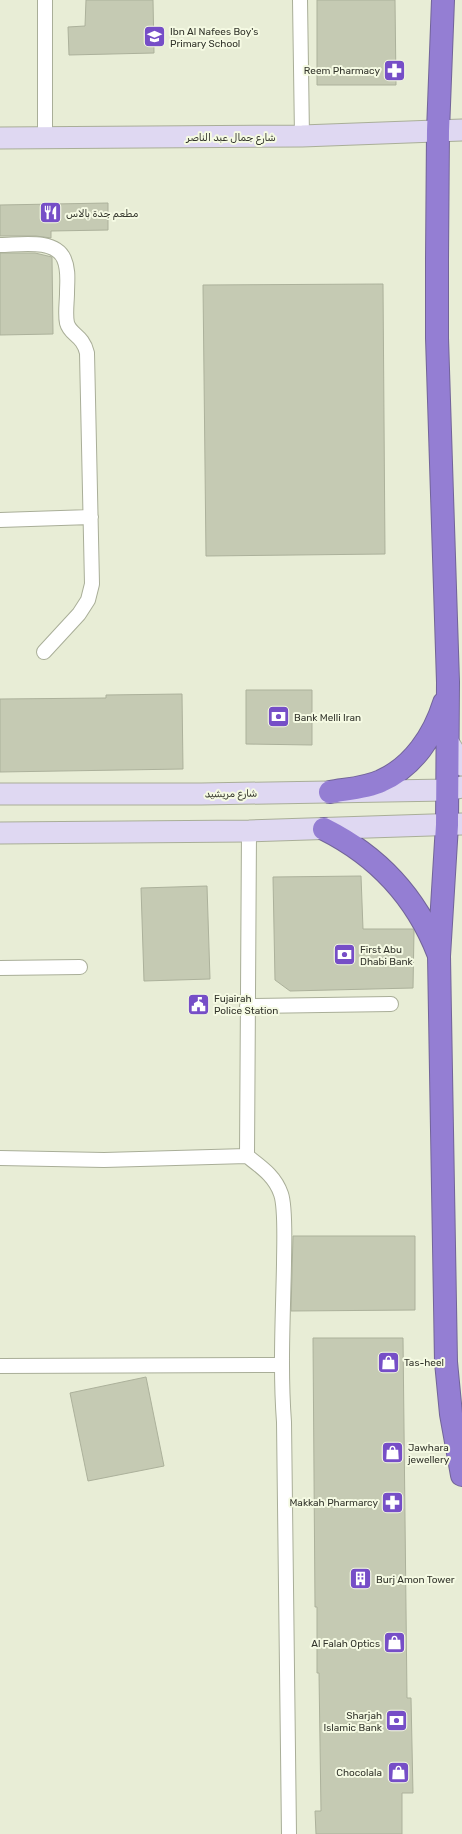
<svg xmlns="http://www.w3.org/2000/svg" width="462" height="1834" font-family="Rubik,Cairo,sans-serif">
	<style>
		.building { fill: #c5cab3; stroke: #acb19b }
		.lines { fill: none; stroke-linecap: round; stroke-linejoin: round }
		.street-casing { stroke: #a9ae98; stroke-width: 16 }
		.secondary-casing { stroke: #a9ae98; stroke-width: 23 }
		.highway-casing { stroke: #726499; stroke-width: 24 }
		.street { stroke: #fff; stroke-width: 14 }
		.secondary { stroke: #dfd8f2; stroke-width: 21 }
		.highway { stroke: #947ed3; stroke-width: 22 }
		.labels { text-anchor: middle; stroke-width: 4; stroke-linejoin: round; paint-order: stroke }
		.poi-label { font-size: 10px; fill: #33352c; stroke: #f5fae3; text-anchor: start }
		.street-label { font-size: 10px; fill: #33352c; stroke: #f5fae3 }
	</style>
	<rect width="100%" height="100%" fill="#e8edd6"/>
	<path class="building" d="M86 0H153L154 53 69 55 68 27 85 26Z
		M317 0H395L396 85H317Z
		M108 203V230L51 231V238L36 236H0V205Z
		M0 253H35L52 257 53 334 0 335Z
		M383 284 385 554 206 556 203 285Z
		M246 690H312V745L246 744Z
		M182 694 183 769 0 772V699L106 698V695Z
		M361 876 363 929H413L414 931 413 988 290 991 275 980 273 877Z
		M207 886 210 979 144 981 141 888Z
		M293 1236H415V1310L291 1311Z
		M313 1338H403L407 1698H411L413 1793H402V1834H316L315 1811H321L319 1673H317V1607H315Z
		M146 1377 164 1466 88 1481 70 1393Z"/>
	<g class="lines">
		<defs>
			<path id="street" d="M45 0V138
				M300 0 302 136
				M0 245C19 245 55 238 64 259 69 270 67 282 67 293 67 302 65 314 67 323 70 335 83 335 87 353L92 584 88 600 79 614 44 652
				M0 520 91 517
				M0 968 80 967
				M247 1006 391 1004
				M247 1156 249 831
				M0 1158 104 1160 247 1156C261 1167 275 1176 281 1194 286 1208 284 1247 284 1264 283 1317 280 1369 284 1422L289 1834
				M0 1366 281 1365"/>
			<path id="secondary" d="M0 138 302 136 462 130
				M448 742 462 765
				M0 794H201L447 790 462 787
				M0 833 249 831 462 824"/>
			<path id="highway" d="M443 0 438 131 437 259V338L448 682 447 825 439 956 446 1362 451 1414 462 1475
				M330 792C347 789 366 788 381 781 413 767 434 735 444 703
				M324 829C378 856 416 897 438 953"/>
		</defs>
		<use href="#street" class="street-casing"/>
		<use href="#secondary" class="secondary-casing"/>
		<use href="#highway" class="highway-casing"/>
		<use href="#street" class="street"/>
		<use href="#secondary" class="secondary"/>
		<use href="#highway" class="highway"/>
	</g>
	<defs>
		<symbol id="school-square" viewBox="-11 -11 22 22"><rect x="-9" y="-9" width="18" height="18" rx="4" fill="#764ec7" stroke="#f5fae3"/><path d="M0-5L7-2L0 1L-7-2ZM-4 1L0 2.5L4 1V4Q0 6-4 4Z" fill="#fff"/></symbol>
		<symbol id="pharmacy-square" viewBox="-11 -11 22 22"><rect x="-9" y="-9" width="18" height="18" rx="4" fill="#764ec7" stroke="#f5fae3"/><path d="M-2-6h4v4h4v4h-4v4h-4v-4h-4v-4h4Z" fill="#fff"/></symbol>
		<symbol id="restaurant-square" viewBox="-11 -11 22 22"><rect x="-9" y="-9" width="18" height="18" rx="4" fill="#764ec7" stroke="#f5fae3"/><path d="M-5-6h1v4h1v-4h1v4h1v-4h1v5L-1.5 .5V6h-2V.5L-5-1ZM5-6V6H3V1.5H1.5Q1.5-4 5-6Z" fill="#fff"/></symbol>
		<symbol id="bank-square" viewBox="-11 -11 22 22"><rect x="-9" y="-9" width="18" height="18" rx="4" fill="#764ec7" stroke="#f5fae3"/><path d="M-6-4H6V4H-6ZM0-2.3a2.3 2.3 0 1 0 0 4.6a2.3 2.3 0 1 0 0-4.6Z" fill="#fff"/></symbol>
		<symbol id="civic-square" viewBox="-11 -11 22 22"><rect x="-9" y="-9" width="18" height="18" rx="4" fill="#764ec7" stroke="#f5fae3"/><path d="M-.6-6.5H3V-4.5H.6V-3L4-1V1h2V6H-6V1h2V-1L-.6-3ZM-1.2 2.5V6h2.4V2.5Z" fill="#fff"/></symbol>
		<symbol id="shop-square" viewBox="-11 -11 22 22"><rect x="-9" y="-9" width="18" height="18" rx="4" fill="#764ec7" stroke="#f5fae3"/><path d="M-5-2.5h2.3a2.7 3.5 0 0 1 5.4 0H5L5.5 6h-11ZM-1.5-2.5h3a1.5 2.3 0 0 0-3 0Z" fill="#fff"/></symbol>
		<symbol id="building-square" viewBox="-11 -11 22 22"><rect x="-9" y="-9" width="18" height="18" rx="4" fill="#764ec7" stroke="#f5fae3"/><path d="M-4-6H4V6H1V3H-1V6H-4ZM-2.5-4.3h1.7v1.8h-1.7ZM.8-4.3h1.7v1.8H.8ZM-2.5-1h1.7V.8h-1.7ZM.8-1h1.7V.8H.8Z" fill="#fff"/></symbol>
	</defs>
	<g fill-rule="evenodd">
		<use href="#school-square" x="142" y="24" width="25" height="25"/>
		<use href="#pharmacy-square" x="382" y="58" width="25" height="25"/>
		<use href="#restaurant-square" x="38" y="200" width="25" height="25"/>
		<use href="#bank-square" x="266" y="704" width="25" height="25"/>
		<use href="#bank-square" x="332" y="942" width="25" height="25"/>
		<use href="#civic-square" x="186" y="992" width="25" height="25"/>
		<use href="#shop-square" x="376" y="1350" width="25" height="25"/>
		<use href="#shop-square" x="380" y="1440" width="25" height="25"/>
		<use href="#pharmacy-square" x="380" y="1490" width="25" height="25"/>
		<use href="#building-square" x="348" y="1566" width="25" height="25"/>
		<use href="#shop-square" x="382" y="1630" width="25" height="25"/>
		<use href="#bank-square" x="384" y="1708" width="25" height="25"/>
		<use href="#shop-square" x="386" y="1760" width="25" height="25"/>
	</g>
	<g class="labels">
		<g class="poi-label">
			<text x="170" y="35">Ibn Al Nafees Boy's<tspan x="170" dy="12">Primary School</tspan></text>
			<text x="380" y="74" text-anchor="end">Reem Pharmacy</text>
			<text x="66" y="217">مطعم جدة بالاس</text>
			<text x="294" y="721">Bank Melli Iran</text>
			<text x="360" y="953">First Abu<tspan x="360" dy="12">Dhabi Bank</tspan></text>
			<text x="214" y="1002">Fujairah<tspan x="214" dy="12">Police Station</tspan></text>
			<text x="404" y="1366">Tas-heel</text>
			<text x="408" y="1451">Jawhara<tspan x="408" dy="12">jewellery</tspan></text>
			<text x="378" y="1506" text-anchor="end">Makkah Pharmarcy</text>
			<text x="376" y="1583">Burj Amon Tower</text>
			<text x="380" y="1647" text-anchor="end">Al Falah Optics</text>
			<text x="382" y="1719" text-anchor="end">Sharjah<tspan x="382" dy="12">Islamic Bank</tspan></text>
			<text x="382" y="1776" text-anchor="end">Chocolala</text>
		</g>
		<g class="street-label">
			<text x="231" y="141">شارع جمال عبد الناصر</text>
			<text transform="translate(231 793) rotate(-1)" y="4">شارع مريشيد</text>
		</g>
	</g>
</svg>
